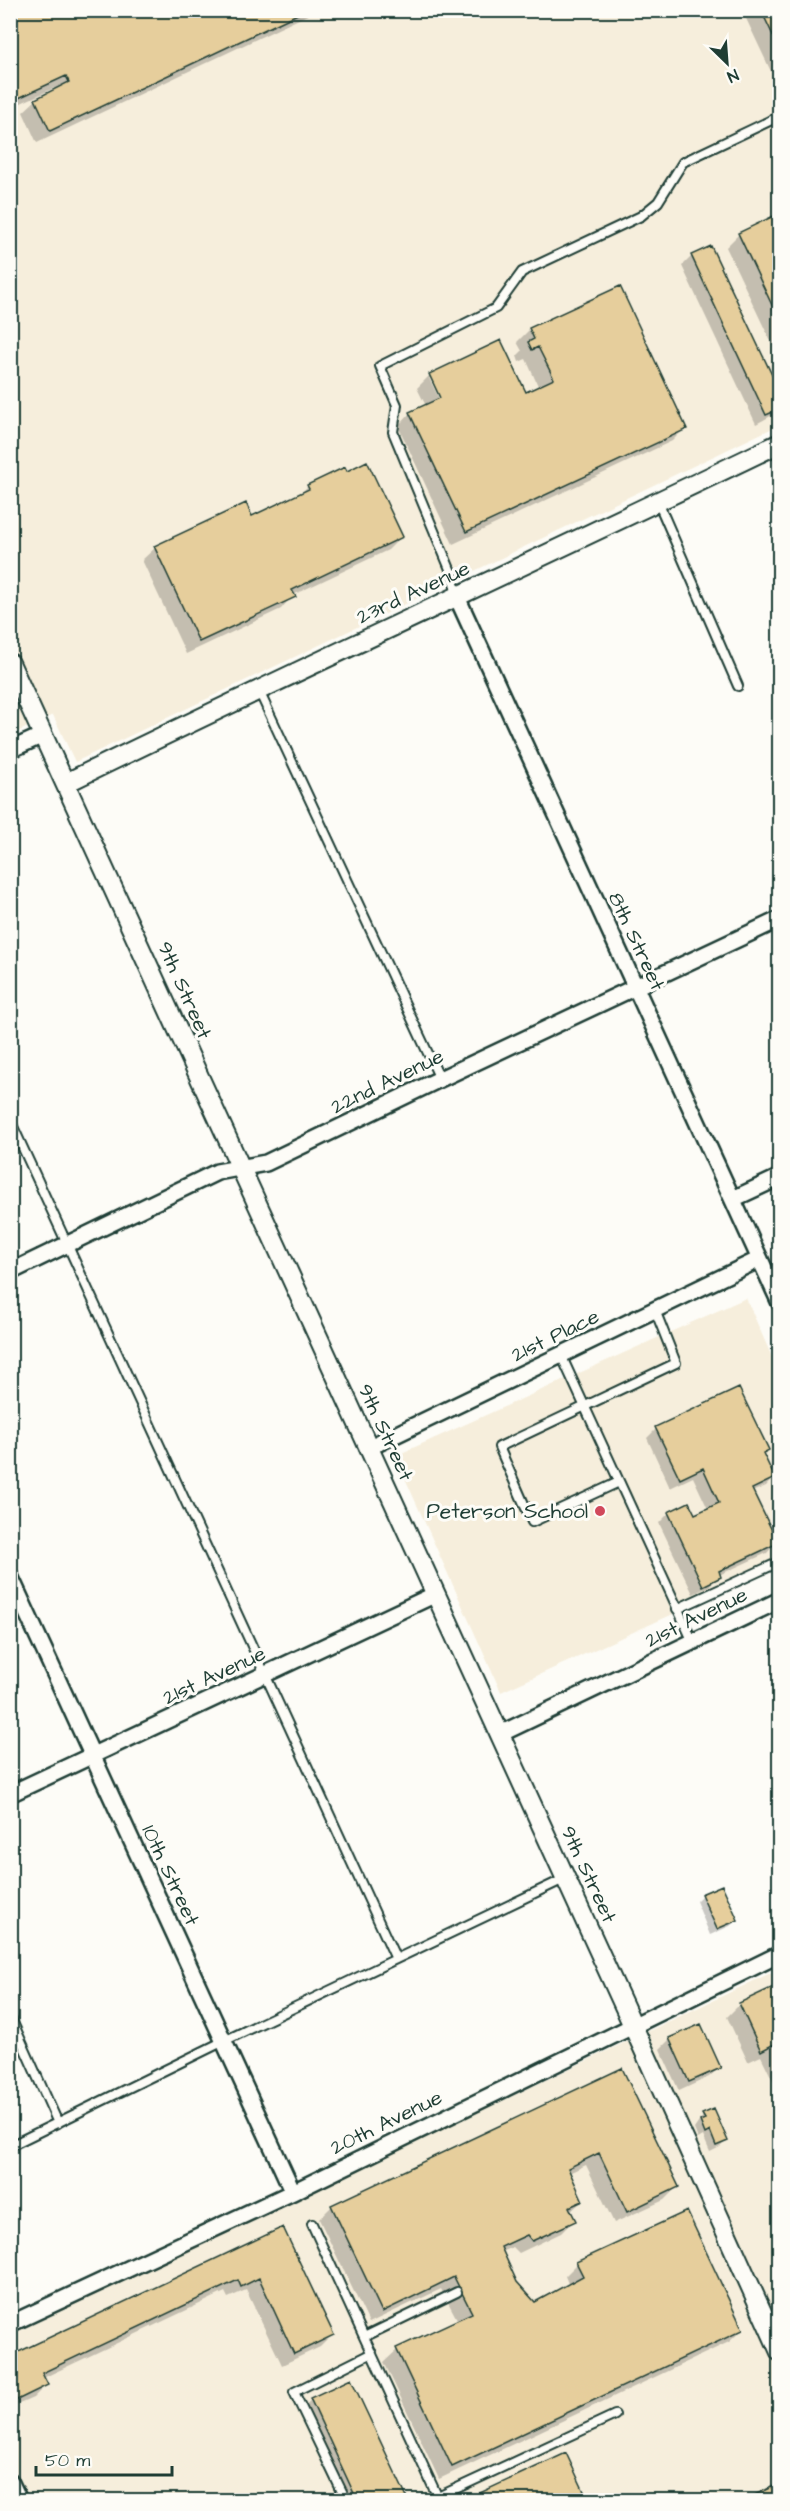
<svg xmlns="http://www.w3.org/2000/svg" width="790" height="2511" font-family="'Architects Daughter',sans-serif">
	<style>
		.built { fill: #f6eedc }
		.shadow { fill: #0003; fill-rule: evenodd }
		.building { fill: #e6ce9c; stroke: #1f3d34; stroke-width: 1.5 }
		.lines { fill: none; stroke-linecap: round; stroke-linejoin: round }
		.service-casing { stroke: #1f3d34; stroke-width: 12 }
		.minor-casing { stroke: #1f3d34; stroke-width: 20 }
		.tertiary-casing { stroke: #1f3d34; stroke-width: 22 }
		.service { stroke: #fdfcf7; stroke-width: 8 }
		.minor { stroke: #fdfcf7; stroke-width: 15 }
		.tertiary { stroke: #fdfcf7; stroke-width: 18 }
		.poi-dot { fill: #d1495b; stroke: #fdfcf7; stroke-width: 2 }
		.labels { text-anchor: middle; stroke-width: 6; stroke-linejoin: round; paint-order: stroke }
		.street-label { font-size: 21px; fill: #1f3d34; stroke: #fdfcf7 }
		.poi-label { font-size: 21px; fill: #1f3d34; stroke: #fdfcf7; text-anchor: end }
	</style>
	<rect width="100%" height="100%" fill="#fdfcf7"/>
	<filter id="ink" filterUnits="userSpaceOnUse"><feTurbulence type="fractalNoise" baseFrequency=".0167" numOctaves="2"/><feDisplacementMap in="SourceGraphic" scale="12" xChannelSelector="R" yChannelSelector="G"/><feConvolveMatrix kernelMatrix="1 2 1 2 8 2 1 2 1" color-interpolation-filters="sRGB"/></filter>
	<g filter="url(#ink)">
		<path class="built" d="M11 11H779V425L75 762 53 715 11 735Z
			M746 1298 779 1373V1566L501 1692 395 1456Z
			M779 1969V2500H11L10 2335Z"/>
		<path class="shadow" d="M10 10H318L37 143 23 112 36 100 55 91 54 88 10 108Z
			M742 10H780V78L775 80Z
			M780 215V361L726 247 739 234Z
			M692 256 780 396V411L756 424 682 266Z
			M530 329 685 428 672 441 453 544 398 426 410 413 426 406 417 388 430 375 525 394 539 388 526 359 519 362 517 356 522 351 517 342ZM429 378H432L445 404 442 405Z
			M308 486 401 537 388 550 293 595 281 609 186 654 142 560 155 548 245 505 252 518 297 497Z
			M656 1429 767 1450 762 1455 771 1474 775 1476 766 1486 752 1492 776 1543 767 1553 719 1575 710 1586 693 1594 659 1523 669 1513 694 1516 708 1509 693 1477 670 1488 647 1438Z
			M702 1895 736 1920 730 1926 710 1935 696 1901Z
			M780 1986V2095L761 2056 748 2062 727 2017 739 2005Z
			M670 2039 719 2068 709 2077 679 2091 660 2049Z
			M622 2070 677 2187 664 2200 614 2223 586 2165 569 2173 582 2201 570 2212 574 2220 561 2233 519 2253 513 2247 502 2252 516 2283 534 2304 569 2286 565 2276 577 2264 742 2330 729 2342 439 2479 384 2362 397 2350 458 2321 441 2289 369 2323 319 2219 332 2206Z
			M703 2116 726 2141 720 2147 710 2152 703 2136 698 2139 694 2129Z
			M282 2229 333 2334 320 2347 282 2365 246 2290 228 2298 225 2292 43 2378 46 2385 33 2398 10 2408V2357Z
			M351 2381 406 2500H339L298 2412 311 2400Z
			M565 2455 586 2500H468Z"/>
		<path class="building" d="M10 10H306L50 131 35 99 69 82 66 76 10 102Z
			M761 10H780V50Z
			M780 213V322L738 233Z
			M711 246 780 392V409L766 415 691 255Z
			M620 286 687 429 466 532 409 412 440 398 429 374 501 340 526 392 554 379 538 347 532 350 528 342 534 339 529 328Z
			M367 461 403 537 292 590 296 597 199 642 154 546 246 503 252 516 309 489 307 485 345 467 347 471Z
			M739 1388 769 1450 763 1453 772 1472 774 1471 777 1477 752 1489 778 1543 719 1571 721 1577 703 1586 668 1512 689 1502 695 1514 719 1503 703 1468 680 1479 655 1427Z
			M722 1885 738 1920 717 1929 701 1894Z
			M780 1984V2056L774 2044 761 2051 739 2003Z
			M701 2024 721 2068 689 2082 669 2038Z
			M622 2068 679 2187 627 2212 599 2153 568 2168 583 2201 569 2207 576 2221 532 2241 527 2235 501 2247 517 2282 535 2302 583 2276 576 2262 687 2211 743 2330 452 2467 396 2348 472 2313 454 2277 382 2312 331 2205Z
			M714 2109 728 2141 716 2146 710 2131 705 2134 700 2121 705 2119 702 2114Z
			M283 2227 334 2335 294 2354 259 2278 241 2287 238 2280 42 2373 48 2385 11 2403 10 2356Z
			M351 2379 408 2500H357L310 2398Z
			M566 2453 588 2500H468L467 2499Z
			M780 2483V2500H744Z"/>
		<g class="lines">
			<defs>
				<path id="service" d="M658 502 738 686
					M457 596 452 574 393 432 397 405 380 366 496 308 522 272 641 216 658 202 683 162 780 116
					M259 691 440 1079
					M10 1120 396 1959
					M561 1355 693 1642
					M619 1482 532 1522 499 1447 676 1363 655 1310
					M677 1609 777 1563 780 1570
					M10 2016 58 2123
					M10 2146 224 2041 566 1878
					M312 2224 439 2500
					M364 2337 457 2292
					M438 2497 615 2415
					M346 2500 294 2392 372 2353"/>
				<path id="minor" d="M457 597 780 1303
					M10 750 43 735
					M733 1199 780 1177
					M10 1272 217 1172 266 1163 440 1079 780 919
					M368 1448 760 1259
					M10 1576 293 2192
					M500 1734 780 1600
					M10 1794 436 1594
					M10 2324 293 2192 780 1954
					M10 2481 19 2500"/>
				<path id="tertiary" d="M10 663 624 2006 780 2352
					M66 783C303 667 542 558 780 443"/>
			</defs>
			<use href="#service" class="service-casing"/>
			<use href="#minor" class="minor-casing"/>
			<use href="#tertiary" class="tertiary-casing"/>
			<use href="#service" class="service"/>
			<use href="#minor" class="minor"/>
			<use href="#tertiary" class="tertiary"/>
		</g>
	</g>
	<circle class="poi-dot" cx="600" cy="1511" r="6"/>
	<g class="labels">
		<g class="street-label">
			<text transform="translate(413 592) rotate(-25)" y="7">23rd Avenue</text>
			<text transform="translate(637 941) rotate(65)" y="7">8th Street</text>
			<text transform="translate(185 990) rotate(66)" y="7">9th Street</text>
			<text transform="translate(387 1081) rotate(-26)" y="7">22nd Avenue</text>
			<text transform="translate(555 1335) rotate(-26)" y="7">21st Place</text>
			<text transform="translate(386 1432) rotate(65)" y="7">9th Street</text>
			<text transform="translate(696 1617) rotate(-26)" y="7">21st Avenue</text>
			<text transform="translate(214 1675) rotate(-25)" y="7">21st Avenue</text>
			<text transform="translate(589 1874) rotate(65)" y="7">9th Street</text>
			<text transform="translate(171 1875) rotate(65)" y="7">10th Street</text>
			<text transform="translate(386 2122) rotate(-26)" y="7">20th Avenue</text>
		</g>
		<g class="poi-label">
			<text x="588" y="1518">Peterson School</text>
		</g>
	</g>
	<rect width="790" height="2511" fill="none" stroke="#fdfcf7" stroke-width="36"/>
	<rect x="18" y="18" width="754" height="2475" fill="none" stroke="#1f3d34" stroke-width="2" filter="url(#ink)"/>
	<g transform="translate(727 63) rotate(155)" stroke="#fdfcf7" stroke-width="4.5" paint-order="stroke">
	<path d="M0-4.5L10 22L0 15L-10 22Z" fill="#1f3d34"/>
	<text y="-9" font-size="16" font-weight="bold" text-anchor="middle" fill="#1f3d34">N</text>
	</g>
	<path d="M36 2466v9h136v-9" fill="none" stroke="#1f3d34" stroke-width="3"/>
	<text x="45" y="2466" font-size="18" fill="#1f3d34" stroke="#fdfcf7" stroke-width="4.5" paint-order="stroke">50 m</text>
</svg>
